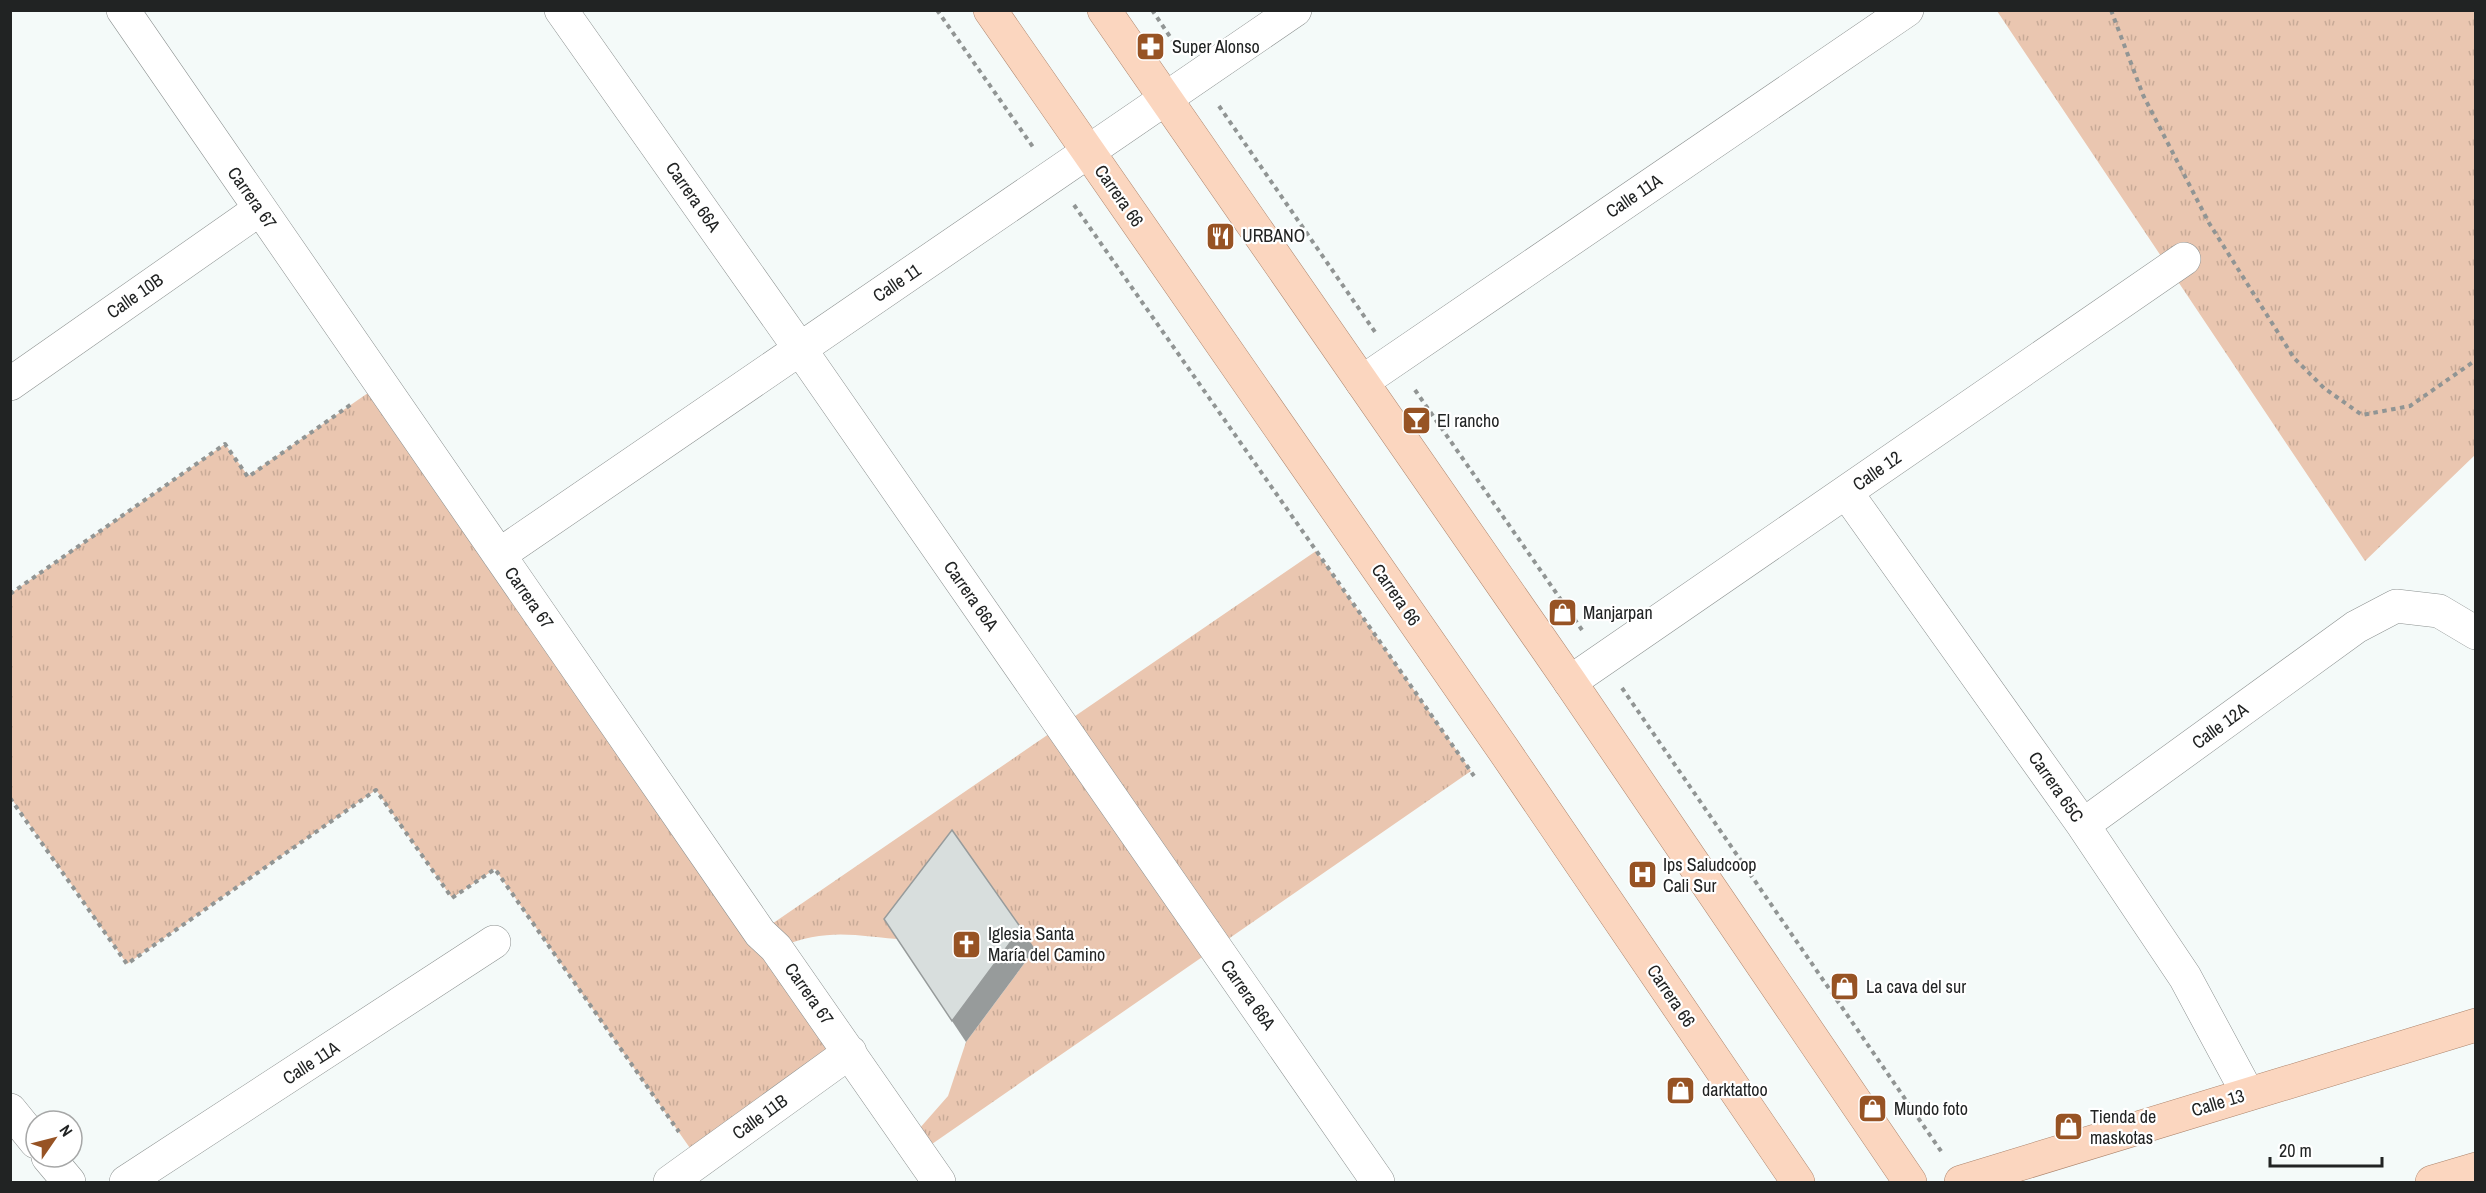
<svg xmlns="http://www.w3.org/2000/svg" width="2486" height="1193" font-family="'Archivo Narrow',sans-serif">
	<style>
		.grass { fill: url(#grass-tufts) }
		.lines { fill: none; stroke-linecap: round; stroke-linejoin: round }
		.minor-casing { stroke: #8c9190; stroke-width: 34 }
		.major-casing { stroke: #ad856d; stroke-width: 34 }
		.path { stroke: #919594; stroke-width: 4; stroke-dasharray: 4.5 4.5; stroke-linecap: butt }
		.minor { stroke: #fff; stroke-width: 33 }
		.major { stroke: #fbd6bf; stroke-width: 33 }
		.shaded-wall { fill: #979b9b }
		.building { fill: #d8dedd; stroke: #979b9b; stroke-width: 1.5 }
		.labels { text-anchor: middle; stroke-width: 4.5; stroke-linejoin: round; paint-order: stroke }
		.poi-label { font-size: 18px; fill: #212323; stroke: #fff; text-anchor: start }
		.street-label { font-size: 18px; fill: #212323; stroke: #fff }
	</style>
	<defs>
		<pattern id="grass-tufts" width="24" height="20" patternUnits="userSpaceOnUse" patternTransform="scale(1.5)"><rect width="24" height="20" fill="#eac6b0"/><path d="M3 7l-1-3M5 7V3M7 7l1-3M15 17l-1-3M17 17v-4M19 17l1-3" fill="none" stroke="#c8aa97"/></pattern>
	</defs>
	<rect width="100%" height="100%" fill="#f4faf9"/>
	<path class="grass" d="M1997 11H2475V455L2365 561Z
		M381 384 760 932 1316 551 1471 771 919 1153V1129L948 1096 966 1042 1035 949C993 946 950 943 907 940 853 936 830 927 777 948L850 1052 699 1161 495 869 452 898 376 790 127 964 11 798 10 594 225 444 248 476Z"/>
	<g class="lines">
		<defs>
			<path id="minor" d="M123 10 760 933 776 948 939 1182
				M561 10 800 349 1378 1182
				M1362 382 1907 10
				M10 384 260 209
				M1846 492 2083 825 2185 977 2248 1094
				M499 555 1295 10
				M1570 682 2184 259
				M2083 825 2356 627 2396 606 2439 611 2476 633
				M10 1110 36 1142
				M48 1157 69 1182
				M126 1182 494 942
				M670 1182 850 1052"/>
			<path id="major" d="M990 10 1503 749 1798 1182
				M1104 10 1570 682 1910 1182
				M1961 1182 2476 1025
				M2432 1182 2476 1169"/>
		</defs>
		<use href="#minor" class="minor-casing"/>
		<use href="#major" class="major-casing"/>
		<path class="path" d="M937 10 1033 147
			M1152 10 1177 47
			M2111 10 2143 95 2209 223 2294 358 2324 388 2362 415 2410 406 2476 360
			M1219 106 1375 332
			M1074 205 1474 776
			M1415 390 1582 630
			M10 594 225 444 248 477 353 403
			M1622 688 1943 1154
			M10 798 127 964 376 790 452 898 495 869 679 1132"/>
		<use href="#minor" class="minor"/>
		<use href="#major" class="major"/>
	</g>
	<path class="shaded-wall" d="M1021 928 1035 949 966 1042 952 1021Z"/>
	<path class="building" d="M952 830 1021 928 952 1021 884 919Z"/>
	<defs>
		<symbol id="pharmacy-square" viewBox="-11 -11 22 22"><rect x="-9" y="-9" width="18" height="18" rx="4" fill="#975324" stroke="#fff"/><path d="M-2-6h4v4h4v4h-4v4h-4v-4h-4v-4h4Z" fill="#fff"/></symbol>
		<symbol id="restaurant-square" viewBox="-11 -11 22 22"><rect x="-9" y="-9" width="18" height="18" rx="4" fill="#975324" stroke="#fff"/><path d="M-5-6h1v4h1v-4h1v4h1v-4h1v5L-1.5 .5V6h-2V.5L-5-1ZM5-6V6H3V1.5H1.5Q1.5-4 5-6Z" fill="#fff"/></symbol>
		<symbol id="bar-square" viewBox="-11 -11 22 22"><rect x="-9" y="-9" width="18" height="18" rx="4" fill="#975324" stroke="#fff"/><path d="M-6-5H6L.8 .8V4.5H3.5V6h-7V4.5H-.8V.8Z" fill="#fff"/></symbol>
		<symbol id="shop-square" viewBox="-11 -11 22 22"><rect x="-9" y="-9" width="18" height="18" rx="4" fill="#975324" stroke="#fff"/><path d="M-5-2.5h2.3a2.7 3.5 0 0 1 5.4 0H5L5.5 6h-11ZM-1.5-2.5h3a1.5 2.3 0 0 0-3 0Z" fill="#fff"/></symbol>
		<symbol id="hospital-square" viewBox="-11 -11 22 22"><rect x="-9" y="-9" width="18" height="18" rx="4" fill="#975324" stroke="#fff"/><path d="M-5-5h3v3.5h4V-5h3V5h-3V1.5h-4V5h-3Z" fill="#fff"/></symbol>
		<symbol id="church-square" viewBox="-11 -11 22 22"><rect x="-9" y="-9" width="18" height="18" rx="4" fill="#975324" stroke="#fff"/><path d="M-1.2-6h2.4v3.5h3.3v2.4h-3.3V6h-2.4V-.1h-3.3v-2.4h3.3Z" fill="#fff"/></symbol>
	</defs>
	<g fill-rule="evenodd">
		<use href="#pharmacy-square" x="1134" y="30" width="33" height="33"/>
		<use href="#restaurant-square" x="1204" y="220" width="33" height="33"/>
		<use href="#bar-square" x="1400" y="404" width="33" height="33"/>
		<use href="#shop-square" x="1546" y="596" width="33" height="33"/>
		<use href="#hospital-square" x="1626" y="858" width="33" height="33"/>
		<use href="#church-square" x="950" y="928" width="33" height="33"/>
		<use href="#shop-square" x="1828" y="970" width="33" height="33"/>
		<use href="#shop-square" x="1664" y="1074" width="33" height="33"/>
		<use href="#shop-square" x="1856" y="1092" width="33" height="33"/>
		<use href="#shop-square" x="2052" y="1110" width="33" height="33"/>
	</g>
	<g class="labels">
		<g class="poi-label">
			<text x="1172" y="53">Super Alonso</text>
			<text x="1242" y="242">URBANO</text>
			<text x="1437" y="427">El rancho</text>
			<text x="1583" y="619">Manjarpan</text>
			<text x="1663" y="871">Ips Saludcoop<tspan x="1663" dy="21">Cali Sur</tspan></text>
			<text x="988" y="940">Iglesia Santa<tspan x="988" dy="21">María del Camino</tspan></text>
			<text x="1866" y="993">La cava del sur</text>
			<text x="1702" y="1096">darktattoo</text>
			<text x="1894" y="1115">Mundo foto</text>
			<text x="2090" y="1123">Tienda de<tspan x="2090" dy="21">maskotas</tspan></text>
		</g>
		<g class="street-label">
			<text transform="translate(1119 196) rotate(55)" y="6">Carrera 66</text>
			<text transform="translate(1634 196) rotate(-34)" y="6">Calle 11A</text>
			<text transform="translate(693 197) rotate(55)" y="6">Carrera 66A</text>
			<text transform="translate(252 198) rotate(55)" y="6">Carrera 67</text>
			<text transform="translate(897 283) rotate(-34)" y="6">Calle 11</text>
			<text transform="translate(135 296) rotate(-35)" y="6">Calle 10B</text>
			<text transform="translate(1877 471) rotate(-35)" y="6">Calle 12</text>
			<text transform="translate(1396 595) rotate(55)" y="6">Carrera 66</text>
			<text transform="translate(971 596) rotate(55)" y="6">Carrera 66A</text>
			<text transform="translate(529 598) rotate(55)" y="6">Carrera 67</text>
			<text transform="translate(2220 726) rotate(-36)" y="6">Calle 12A</text>
			<text transform="translate(2056 787) rotate(55)" y="6">Carrera 65C</text>
			<text transform="translate(809 994) rotate(55)" y="6">Carrera 67</text>
			<text transform="translate(1248 995) rotate(55)" y="6">Carrera 66A</text>
			<text transform="translate(1671 996) rotate(56)" y="6">Carrera 66</text>
			<text transform="translate(311 1063) rotate(-33)" y="6">Calle 11A</text>
			<text transform="translate(2218 1103) rotate(-17)" y="6">Calle 13</text>
			<text transform="translate(760 1117) rotate(-36)" y="6">Calle 11B</text>
		</g>
	</g>
	<rect width="2486" height="1193" fill="none" stroke="#212323" stroke-width="24"/>
	<g transform="translate(54 1139) rotate(55)"><circle r="28" fill="#ffffff" stroke="#a6a7a7" stroke-width="1.5"/>
	<path d="M0-4.5L10 22L0 15L-10 22Z" fill="#975324"/>
	<text y="-9" font-size="16" font-weight="bold" text-anchor="middle" fill="#212323">N</text>
	</g>
	<path d="M2270 1157v9h112v-9" fill="none" stroke="#212323" stroke-width="3"/>
	<text x="2279" y="1157" font-size="18" fill="#212323" stroke="#ffffff" stroke-width="4.5" paint-order="stroke">20 m</text>
</svg>
